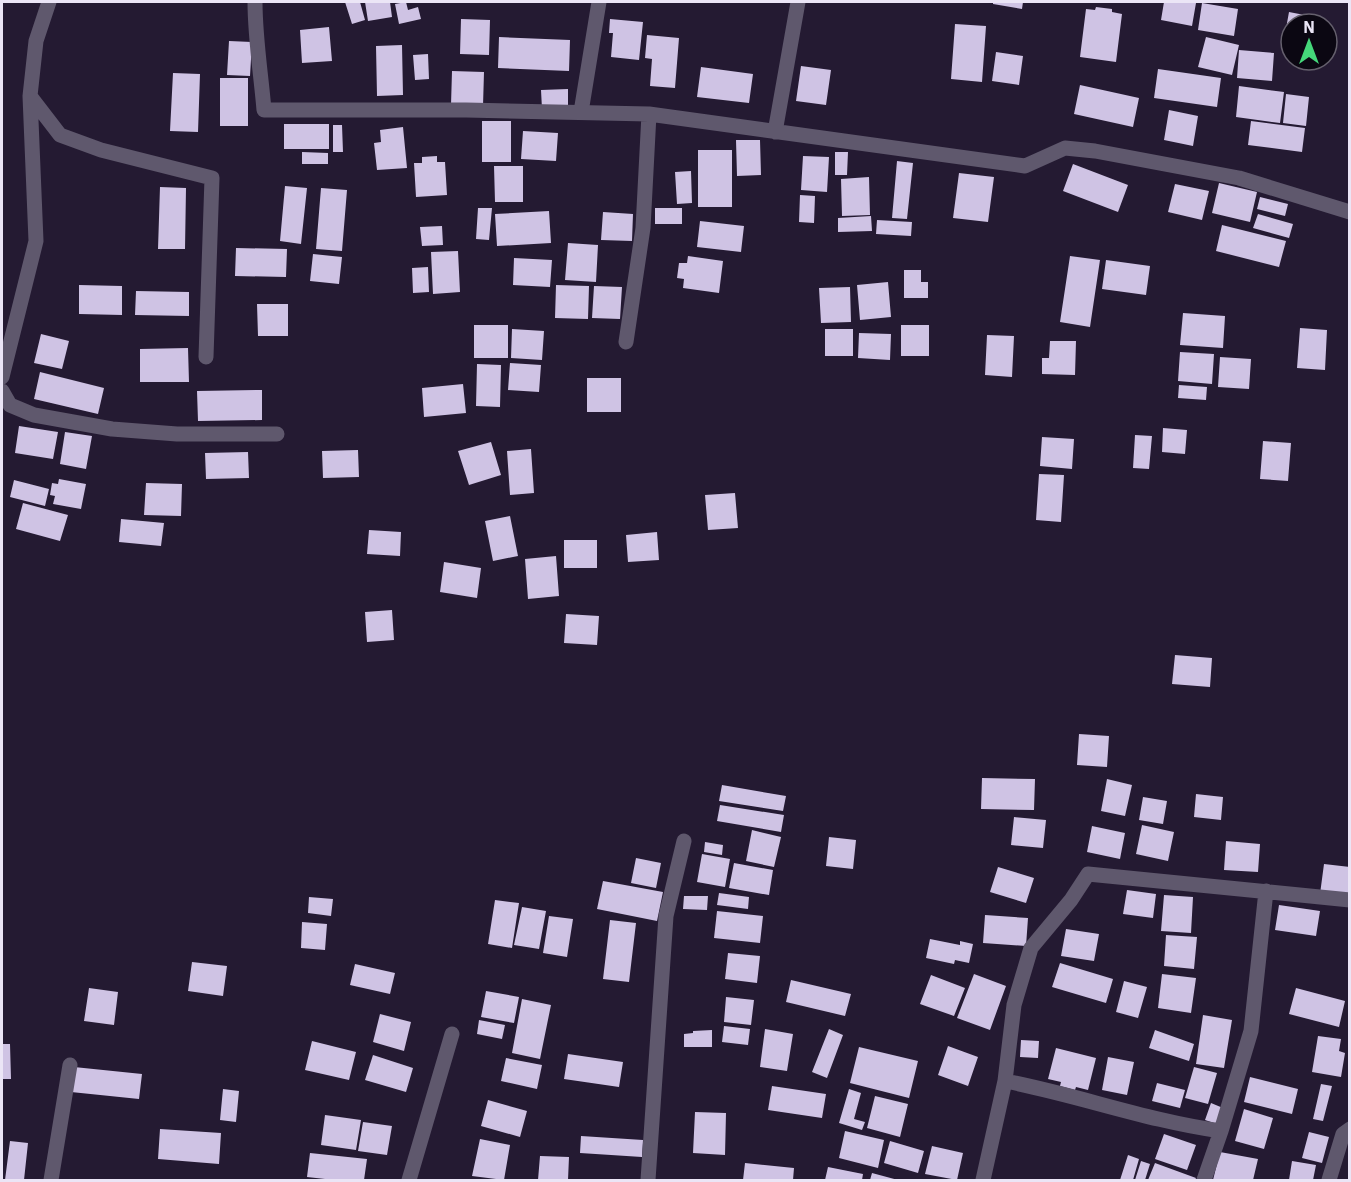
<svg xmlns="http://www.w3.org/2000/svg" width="1351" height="1182" font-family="'IBM Plex Sans',sans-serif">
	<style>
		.building { fill: #cfc3e4 }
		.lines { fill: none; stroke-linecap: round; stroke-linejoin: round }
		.minor { stroke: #5f586d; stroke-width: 15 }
	</style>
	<rect width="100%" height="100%" fill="#241a32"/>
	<path class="building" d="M345 2H360L365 20 352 24Z
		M365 2H390L392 17 368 21Z
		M406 2 408 10 418 7 421 19 399 24 395 4Z
		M993 2H1023L1022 9 993 4Z
		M1164 2 1196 3 1192 26 1161 20Z
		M1202 3 1238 9 1234 36 1198 30Z
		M1096 7 1112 9V12L1122 14 1116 62 1080 57 1086 9 1095 10Z
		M1289 12 1320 18 1319 24H1291V46L1283 45Z
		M461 19 490 20 489 55 460 54Z
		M610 19 643 22 639 60 611 57 613 33H609Z
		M955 24 986 26 982 82 951 79Z
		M329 27 332 61 302 63 300 30Z
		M647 35 679 38 675 88 650 86 652 59 645 58Z
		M499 37 570 40 569 71 498 68Z
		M1206 37 1239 45 1232 75 1198 67Z
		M229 41 252 42 250 76 227 75Z
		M402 45 403 95 377 96 376 46Z
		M1239 50 1274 53 1272 81 1237 78Z
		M996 52 1023 56 1019 85 992 81Z
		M428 54 429 79 415 80 413 55Z
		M801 66 831 70 826 105 796 101Z
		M701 67 753 74 749 103 697 97Z
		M1158 69 1221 78 1217 107 1154 98Z
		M452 71 484 72 483 106 451 105Z
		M173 73 200 74 198 132 170 131Z
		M220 78H248V126H220Z
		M1080 85 1139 98 1133 127 1074 114Z
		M1239 86 1284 92 1280 123 1236 117Z
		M568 89V109H542L541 90Z
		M1286 94 1309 97 1306 126 1283 123Z
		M1169 110 1198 116 1193 146 1164 140Z
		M482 121H511V162H482Z
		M1251 121 1305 128 1302 152 1248 145Z
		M284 124H329V149H284Z
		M333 125H342L343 152H333Z
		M403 127 407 168 377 170 374 143 381 142 380 130Z
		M523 131 558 133 556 161 521 159Z
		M736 140H760L761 175 737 176Z
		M698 150H732V207H698Z
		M302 152 328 153V164H302Z
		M835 152H848L847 175H835Z
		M437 156V162H445L447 195 416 197 414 163H422V157Z
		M803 156 829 157 827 192 801 190Z
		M897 161 913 163 907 219 892 218Z
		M1073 164 1128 185 1118 212 1063 191Z
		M494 166H523V202H495Z
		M691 171 692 203 677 204 675 172Z
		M959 173 994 177 988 222 953 218Z
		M869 177 870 215 842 216 841 179Z
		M1219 183 1257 192 1250 222 1212 213Z
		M1175 184 1209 191 1202 220 1168 212Z
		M285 186 307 188 301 244 280 241Z
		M160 187 186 188 185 249H158Z
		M321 188 347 190 342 251 316 249Z
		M800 195 815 196 814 223 799 222Z
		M1260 197 1288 204 1285 216 1257 209Z
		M478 208H492L489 240 476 239Z
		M655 208H682V224H655Z
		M549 211 551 243 497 246 495 214Z
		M603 212 633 214 632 241 601 240Z
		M1258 214 1293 224 1289 238 1253 228Z
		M871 216 872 231 838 232V218Z
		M877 220 912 222 911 236 876 234Z
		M700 221 744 226 741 252 697 247Z
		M1222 225 1286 241 1279 267 1216 251Z
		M442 226 443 245 422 246 420 227Z
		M568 243 598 245 596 282 565 280Z
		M236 248 287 249 286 277 235 276Z
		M458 251 460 292 433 294 431 252Z
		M313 254 342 257 339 284 310 281Z
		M688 256 723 261 719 293 683 288 684 279 677 278 679 263H687Z
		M1070 256 1100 260 1090 327 1060 322Z
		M514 258 552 260 550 287 513 285Z
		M1106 260 1150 266 1146 295 1102 289Z
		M428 267 429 292 413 293 412 268Z
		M904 270H921V282H928V298H904Z
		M888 282 891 317 860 320 857 285Z
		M79 285 122 286V315L79 314Z
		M556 285 589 286 588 319 555 318Z
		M594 286 622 287 620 319 592 318Z
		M850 287 851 322 821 323 819 288Z
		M136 291 189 292V316L135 315Z
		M257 304H288V336H258Z
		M1183 313 1225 316 1223 348 1180 345Z
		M474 325H508V358H474Z
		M901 325H929V356H901Z
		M1300 328 1327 330 1325 370 1297 368Z
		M512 329 544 331 542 360 511 358Z
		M825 329H853V356H825Z
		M859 333 891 334 890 360 858 358Z
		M41 334 69 341 62 369 34 363Z
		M987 335 1014 336 1012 377 985 375Z
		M1050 341H1076L1075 375 1042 374V358H1049Z
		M188 348 189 382H140V349Z
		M1180 352 1214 354 1212 384 1178 381Z
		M1220 357 1251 359 1249 389 1218 387Z
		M510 363 541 365 539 392 508 390Z
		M477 364 501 365 500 407 476 406Z
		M40 372 104 388 98 414 34 399Z
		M587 378H621V412H587Z
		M463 384 466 413 424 417 422 388Z
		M1179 385 1207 387 1206 400 1178 398Z
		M262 390V420L198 421 197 391Z
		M19 426 58 432 53 459 15 453Z
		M1163 428 1187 430 1185 454 1162 452Z
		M65 432 92 436 86 469 60 464Z
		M1135 435 1152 436 1149 469 1133 468Z
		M1042 437 1074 439 1072 469 1040 466Z
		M1263 441 1291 443 1288 481 1260 479Z
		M491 442 501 475 469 485 458 451Z
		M531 449 534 493 510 495 507 451Z
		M358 450 359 477 323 478 322 451Z
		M248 452 249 478 206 479 205 453Z
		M1039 474 1064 475 1061 522 1036 520Z
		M59 479 86 484 81 509 53 504 55 496 50 495 52 483 58 484Z
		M14 480 49 489 45 506 10 497Z
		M146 483 182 484 181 516 144 515Z
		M735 493 738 528 708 530 705 495Z
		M23 503 68 515 60 541 16 529Z
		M510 516 518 556 493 561 485 521Z
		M121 519 164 523 161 546 119 542Z
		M369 530 401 532 400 556 367 554Z
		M657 532 659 560 628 562 626 535Z
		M564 540H597V568H564Z
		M556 556 559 596 528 599 525 559Z
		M444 562 481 568 477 598 440 592Z
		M392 610 394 640 367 642 365 612Z
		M566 614 599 616 597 645 564 643Z
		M1175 655 1212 658 1210 687 1172 684Z
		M1079 734 1109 736 1107 767 1077 765Z
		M982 778 1035 779 1034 810 981 809Z
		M1107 779 1132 785 1125 816 1101 811Z
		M722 785 786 796 783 811 719 801Z
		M1196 794 1223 797 1221 820 1194 817Z
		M1143 797 1167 801 1163 824 1139 820Z
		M720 805 784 815 781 832 717 821Z
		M1014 817 1046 820 1043 848 1011 845Z
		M1142 825 1174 832 1168 861 1136 854Z
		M1092 826 1125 833 1120 859 1087 852Z
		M752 830 781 837 774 867 746 861Z
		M829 837 856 840 853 869 826 866Z
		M1226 841 1260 844 1258 872 1224 870Z
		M705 842 723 845 722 855 704 852Z
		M702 854 730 859 725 887 697 882Z
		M636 858 661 863 656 888 631 883Z
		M734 863 773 870 769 895 729 888Z
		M1324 864 1350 867V897L1320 894Z
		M998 867 1034 878 1026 903 990 892Z
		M603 881 663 892 657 921 597 909Z
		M1127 890 1156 894 1153 918 1123 914Z
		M719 893 749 897 748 909 717 905Z
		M1164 895 1193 897 1191 933 1161 931Z
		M684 896H708L707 910 683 909Z
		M309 897 333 899 331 916 308 913Z
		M495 900 519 903 512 948 488 944Z
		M1279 905 1320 911 1316 936 1275 930Z
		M522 907 546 911 539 949 514 945Z
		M717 911 763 916 760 943 714 938Z
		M985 915 1028 918 1026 946 983 943Z
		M549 916 573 919 567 957 543 953Z
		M610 920 636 923 629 982 603 979Z
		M302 922 327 924 325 950 301 948Z
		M1066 929 1099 934 1094 961 1061 956Z
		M1166 935 1197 937 1194 969 1164 966Z
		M930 939 960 945V941L973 944 969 963 955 960 954 964 926 958Z
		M728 953 760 956 757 983 725 979Z
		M192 962 227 966 223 996 188 991Z
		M1060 963 1113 979 1106 1003 1052 987Z
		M355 964 395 973 390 994 350 985Z
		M974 974 1006 986 990 1030 957 1018Z
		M1162 974 1196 978 1191 1013 1158 1008Z
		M931 975 965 988 954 1016 920 1004Z
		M791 980 851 994 845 1016 786 1002Z
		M1124 981 1147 987 1138 1018 1116 1012Z
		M89 988 118 992 114 1025 84 1021Z
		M1296 988 1345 1001 1339 1027 1289 1014Z
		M486 991 519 997 514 1023 481 1017Z
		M726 997 754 1000 751 1025 724 1022Z
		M522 999 551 1005 540 1059 512 1053Z
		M380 1014 411 1022 404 1051 373 1042Z
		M1203 1015 1232 1020 1224 1068 1196 1064Z
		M479 1020 505 1025 502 1039 477 1034Z
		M724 1026 750 1029 748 1045 722 1042Z
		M765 1029 793 1034 787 1071 760 1067Z
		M829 1029 843 1035 827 1078 812 1072Z
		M712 1030V1047H684V1034L693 1033V1031Z
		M1155 1030 1194 1044 1189 1061 1149 1048Z
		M1318 1036 1341 1039 1339 1051 1345 1053 1341 1077 1312 1072Z
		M1021 1040 1039 1041 1038 1058 1020 1057Z
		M312 1041 356 1052 349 1080 305 1070Z
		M2 1044H10L11 1079H2Z
		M948 1046 978 1057 968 1086 938 1075Z
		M859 1047 918 1061 909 1098 850 1083Z
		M1056 1048 1096 1058 1088 1090 1076 1087 1075 1090 1060 1086 1061 1082 1048 1079Z
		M568 1054 623 1062 619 1087 564 1079Z
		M373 1055 413 1068 406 1092 365 1080Z
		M1108 1057 1134 1062 1127 1095 1102 1090Z
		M506 1058 542 1065 537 1089 501 1081Z
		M74 1067 142 1074 139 1099 71 1092Z
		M1194 1067 1217 1073 1208 1104 1185 1098Z
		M1250 1077 1298 1089 1292 1114 1244 1102Z
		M1157 1083 1185 1090 1180 1108 1152 1101Z
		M1321 1084 1332 1086 1323 1121 1313 1119Z
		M772 1086 826 1094 822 1118 768 1110Z
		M223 1089 239 1091 236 1122 220 1120Z
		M849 1089 861 1093 854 1119 865 1122 862 1130 839 1123Z
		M875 1096 908 1104 900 1137 867 1128Z
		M488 1100 527 1111 520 1137 481 1126Z
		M1211 1103 1223 1108 1217 1124 1205 1120Z
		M1244 1109 1273 1118 1264 1149 1235 1141Z
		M695 1112 726 1113 725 1155 693 1153Z
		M325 1115 361 1120 356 1150 321 1145Z
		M363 1122 392 1126 387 1155 358 1151Z
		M160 1129 221 1133 219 1164 158 1159Z
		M845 1131 884 1140 878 1168 839 1158Z
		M1309 1132 1329 1137 1322 1163 1302 1158Z
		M1164 1134 1196 1145 1187 1170 1155 1159Z
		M581 1136 643 1140 642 1157 580 1153Z
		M480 1139 510 1145 504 1180 472 1176Z
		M10 1141 28 1143 24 1180H5Z
		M890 1141 924 1151 918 1173 884 1163Z
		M932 1146 963 1153 957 1180 925 1174Z
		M1220 1152 1258 1159 1253 1180H1213Z
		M310 1153 367 1159 364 1180H334L307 1177Z
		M1128 1155 1139 1159 1133 1180H1120Z
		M540 1156 569 1157 568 1180H538Z
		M1141 1161 1150 1164 1145 1180H1135Z
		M1292 1161 1316 1165 1313 1180H1289Z
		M745 1163 794 1168 793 1180H743Z
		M1155 1163 1196 1178 1195 1180H1148Z
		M828 1167 863 1174 862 1180H825Z
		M872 1173 898 1180H870Z"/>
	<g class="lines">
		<path class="minor" d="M255 2C255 38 261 74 264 110H466L649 114 1025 166 1065 148 1095 151 1239 178 1350 212
			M30 96 60 135 101 150 212 178 206 357
			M581 112 599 2
			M775 132 798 2
			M626 342 643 228 649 114
			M2 377 36 241 30 96 36 41 49 2
			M2 391 10 405 34 415 112 429 177 434H277
			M1005 1081C1078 1095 1148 1121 1221 1131
			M51 1180 70 1065
			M409 1180 452 1034
			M648 1180 666 916 684 841
			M983 1180 1005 1081 1014 1005 1031 948 1071 900 1088 874 1350 900
			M1204 1180 1221 1131 1251 1031 1266 891
			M1329 1180 1343 1134 1350 1129"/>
	</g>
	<rect width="1351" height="1182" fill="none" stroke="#ebe5f6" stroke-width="6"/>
	<g transform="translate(1309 42)"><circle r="28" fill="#0b0712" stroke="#65606d" stroke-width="1.5"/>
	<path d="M0-4.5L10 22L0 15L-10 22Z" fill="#45d77a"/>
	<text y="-9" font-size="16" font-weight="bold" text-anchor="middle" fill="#ebe5f6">N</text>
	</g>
</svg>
